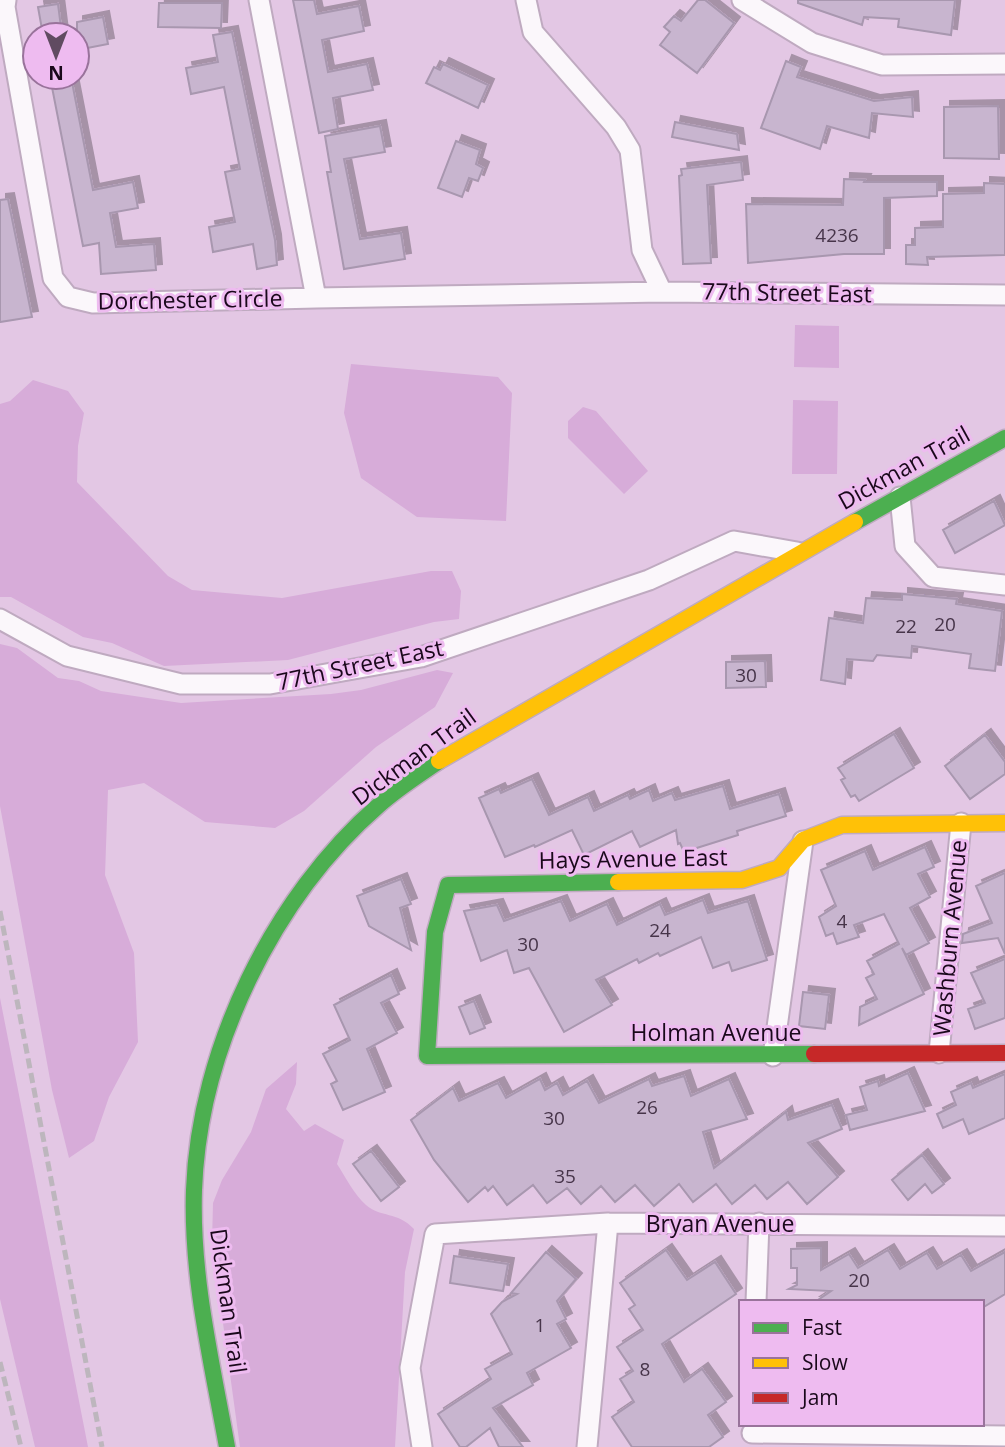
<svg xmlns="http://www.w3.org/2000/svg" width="1005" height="1447" font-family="'Open Sans',sans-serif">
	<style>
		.green { fill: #d7acd9 }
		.building { fill: #c8b5cf; stroke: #a897af; stroke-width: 2; filter: url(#shadow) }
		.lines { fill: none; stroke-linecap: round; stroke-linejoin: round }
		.street-casing { stroke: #bfaac0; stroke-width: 23 }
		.fast-casing { stroke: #bfaac0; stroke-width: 19 }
		.slow-casing { stroke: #bfaac0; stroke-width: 19 }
		.jam-casing { stroke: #bfaac0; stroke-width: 19 }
		.street { stroke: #fbf7fb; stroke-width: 19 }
		.fast { stroke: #4caf50; stroke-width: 16 }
		.slow { stroke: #ffc107; stroke-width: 16 }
		.jam { stroke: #c62828; stroke-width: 16 }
		.rail { stroke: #bdb6bd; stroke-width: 5; stroke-dasharray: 10 5; stroke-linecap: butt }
		.labels { text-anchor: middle; stroke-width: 6; stroke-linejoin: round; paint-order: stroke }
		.number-label { font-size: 19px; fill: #47354a }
		.street-label { font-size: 23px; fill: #1a081b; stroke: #eebbf0 }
	</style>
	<defs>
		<filter id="shadow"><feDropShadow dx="6" dy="-6" stdDeviation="0" flood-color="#0004"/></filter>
	</defs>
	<rect width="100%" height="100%" fill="#e3c7e4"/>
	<path class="green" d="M795 325 839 326V368L794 367Z
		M351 364 498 377 512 393 506 521 417 517 361 478 344 413Z
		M33 380 68 391 84 413 78 446 77 482 168 576 192 590 282 598 431 571H452L461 591 459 619 434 622 288 660 164 666 112 643 83 637 11 597H0V404L10 401Z
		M793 400 838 401 837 474H792Z
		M583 407 596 411 648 471 624 494 568 438V421Z
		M0 644 17 648 58 678 79 681 101 691 181 703 331 694 361 690 437 670 453 673 435 707 376 747 304 811 275 828 205 822 144 783 108 790 105 875 134 953 138 1042 109 1097 94 1141 69 1158 52 1090 0 806Z
		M0 998 88 1447H35L0 1299Z
		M297 1062 296 1084 286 1109 304 1131 315 1124 344 1140 337 1164C346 1178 354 1194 366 1205 381 1218 397 1211 414 1229L405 1272 395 1447H240L212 1243 213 1203 222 1180 251 1132 266 1089Z"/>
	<path class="building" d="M293 0H314L317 14 359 6 364 31 322 40 328 72 367 64 373 90 333 98 338 129 319 133Z
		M698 0H705L734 23 697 73 660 45 670 32 664 27 674 16 681 21Z
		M798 0H955L951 35 898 27 899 19 864 17 862 25 798 3Z
		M159 3H222L221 28 158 27Z
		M58 4 62 35H43L38 7Z
		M103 17 108 44 77 50V22Z
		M232 32 275 240 277 265 257 269 253 244 213 252 209 227 235 222 225 172 240 169 224 87 191 94 186 68 218 62 213 35Z
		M786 61 801 67 797 77 874 101 912 97 913 117 872 113 869 138 827 126 820 149 761 128Z
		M443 64 488 85 478 108 426 83 434 67 440 70Z
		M50 77H71L93 190 133 182 138 208 110 213 116 247 154 244 156 270 101 274 99 243 83 246Z
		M998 106 999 159 944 158V107Z
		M675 122 737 134 739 150 672 137Z
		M380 126 385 152 344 159 360 239 401 233 405 259 344 269 327 172H331L325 136Z
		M456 141 480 150 476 164 483 168 478 181 469 178 462 197 438 188Z
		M741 162 743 180 707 185 711 263 683 264 679 176 682 175 681 169Z
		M844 179 865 180 864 182H937V196L884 198V254H844L748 263 746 204 843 205Z
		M984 183 1005 184V255L927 257 928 265 906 264V245H915V228L943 227V194L984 193Z
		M8 199 32 317 0 322V200Z
		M994 501 1005 525 955 553 943 530Z
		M902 594 957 599 956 604 1002 611 995 671 969 668 971 654 912 646 911 658 877 655 873 661 847 659 845 684 821 680 829 618 863 623 866 598 902 600Z
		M765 661 766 687 726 688V662Z
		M894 734 914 768 859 801 855 795 851 797 841 780 845 778 838 768Z
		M985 735 1005 762V774L970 799 945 766Z
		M532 779 549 815 588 797 594 811 628 795 630 799 649 790 653 801 672 793 675 800 723 786 730 809 779 794 786 816 737 831 738 835 684 852 680 843 678 844 676 830 640 847 632 831 584 855 572 830 535 847 534 845 505 857 479 798 499 789 501 793Z
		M925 847 934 867 918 874 930 897 910 908 929 943 906 955 902 948 924 994 859 1025 860 1007 877 999 866 978 874 974 867 961 899 944 884 914 854 925 859 937 837 944 833 933 826 936 819 917 836 906 821 870 865 851 873 870Z
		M1005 873V954L998 938 962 943 963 934 992 923 976 886Z
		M401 879 411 904 400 908 411 950 369 926 357 896Z
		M703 900 708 913 748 901 767 960 732 971 729 962 713 968 701 937 660 956 658 953 639 963 637 959 596 980 612 1005 564 1032 529 968 514 973 507 950 481 961 464 911 497 905 504 921 561 901 570 921 607 904 617 925 660 904 665 915Z
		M1005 959V1018L975 1029 968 1009 985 1003 971 973Z
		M391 975 399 994 381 1003 397 1033 367 1049 385 1092 343 1110 331 1084 337 1081 323 1054 350 1040 334 1005Z
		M803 992 829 995 825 1029 799 1026Z
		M474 1001 485 1028 470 1034 459 1007Z
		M908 1073 925 1111 850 1130 846 1115 867 1110 860 1087 878 1081 879 1086Z
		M1005 1074V1118L969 1134 963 1119 943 1128 937 1114 956 1105 951 1092 971 1083 973 1088Z
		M684 1076 691 1096 729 1079 747 1119 703 1132 714 1168 786 1112 788 1120 832 1105 842 1129 808 1143 838 1177 807 1204 788 1182 767 1199 755 1185 732 1204 716 1184 693 1202 679 1184 654 1206 635 1185 615 1202 601 1186 581 1204 567 1188 547 1203 533 1185 507 1205 493 1186 488 1191 485 1187 468 1202 434 1160 411 1120 453 1088 459 1101 498 1083 506 1098 540 1079 545 1090 557 1083 563 1095 587 1081 599 1103 649 1079 652 1086Z
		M371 1151 399 1187 381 1201 353 1164Z
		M922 1155 944 1184 932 1193 925 1184 908 1200 892 1180Z
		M821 1248V1270L849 1254 858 1268 888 1250 900 1269 927 1253 937 1269 961 1255 971 1271 1005 1252V1294L982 1308V1302H815L831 1291 789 1289 797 1285V1268H791V1249Z
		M666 1250 687 1280 715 1262 736 1294 662 1344 684 1382 702 1369 726 1402 708 1415 723 1437 709 1447H632L612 1417 634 1402 620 1379 633 1371 617 1347 643 1330 629 1309 635 1305 620 1283Z
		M546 1252 576 1279 557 1301 566 1319 557 1324 571 1348 527 1373 533 1385 493 1408 523 1447H499L490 1428 466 1447H460L438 1414 491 1379 485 1369 512 1354 491 1314 502 1302 517 1294 511 1293Z
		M454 1256 508 1264 503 1291 450 1283Z"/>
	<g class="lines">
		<defs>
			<path id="street" d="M6 0 5 7 53 278 68 297 93 303 316 298 259 0
				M526 0 533 32 616 127 630 150 642 250 662 292
				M742 0 812 43 882 65 1005 64
				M316 298 662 292 1005 295
				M900 497 905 546 933 577 1005 585
				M0 619 67 656 181 684H270L421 657 649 580 734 541 797 552
				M939 1053 961 823
				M773 1056 803 841
				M756 1302 759 1223
				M752 1433 1005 1436
				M422 1447 410 1368 435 1234 608 1223 1005 1226
				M587 1447 608 1223"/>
			<path id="fast" d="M855 522 1005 438
				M618 882 448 885 435 932 427 1056 814 1054
				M227 1447C212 1363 191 1277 194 1190 199 1050 273 897 379 805 398 788 419 775 439 761"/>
			<path id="slow" d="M439 761 855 522
				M618 882 742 880 779 868 803 840 842 825 1005 823"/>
			<path id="jam" d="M814 1054 1005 1053"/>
		</defs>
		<use href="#street" class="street-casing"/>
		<use href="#fast" class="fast-casing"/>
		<use href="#slow" class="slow-casing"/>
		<use href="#jam" class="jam-casing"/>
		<use href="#street" class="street"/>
		<use href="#fast" class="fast"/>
		<use href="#slow" class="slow"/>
		<use href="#jam" class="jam"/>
		<path class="rail" d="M0 911 102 1447
			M0 1362 21 1447"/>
	</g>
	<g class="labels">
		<g class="number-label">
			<text x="837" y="242">4236</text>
			<text x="945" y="631">20</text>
			<text x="906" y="633">22</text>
			<text x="746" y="682">30</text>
			<text x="842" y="928">4</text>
			<text x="660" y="937">24</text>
			<text x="528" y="951">30</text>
			<text x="647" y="1114">26</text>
			<text x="554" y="1125">30</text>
			<text x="565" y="1183">35</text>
			<text x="859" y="1287">20</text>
			<text x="540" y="1332">1</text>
			<text x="645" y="1376">8</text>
		</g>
		<g class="street-label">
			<text transform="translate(787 293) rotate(1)" y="8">77th Street East</text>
			<text transform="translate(190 300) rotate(-1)" y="8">Dorchester Circle</text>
			<text transform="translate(904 468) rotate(-29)" y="8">Dickman Trail</text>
			<text transform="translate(360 665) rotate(-12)" y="8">77th Street East</text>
			<text transform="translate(414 757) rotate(-36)" y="8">Dickman Trail</text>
			<text transform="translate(633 859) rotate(-1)" y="8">Hays Avenue East</text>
			<text transform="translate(950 938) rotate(-85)" y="8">Washburn Avenue</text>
			<text x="716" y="1041">Holman Avenue</text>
			<text x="720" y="1232">Bryan Avenue</text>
			<text transform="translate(228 1301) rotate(82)" y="8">Dickman Trail</text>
		</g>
	</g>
	<rect x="739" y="1300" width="245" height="126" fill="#eebbf0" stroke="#99739b" stroke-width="2"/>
	<rect x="753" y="1323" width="35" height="10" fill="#4caf50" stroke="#99739b" stroke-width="2"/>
	<text x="802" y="1335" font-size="21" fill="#1a081b">Fast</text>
	<rect x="753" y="1358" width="35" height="10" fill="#ffc107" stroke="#99739b" stroke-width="2"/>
	<text x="802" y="1370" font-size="21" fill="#1a081b">Slow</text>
	<rect x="753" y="1393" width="35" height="10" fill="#c62828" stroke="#99739b" stroke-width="2"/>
	<text x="802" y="1405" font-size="21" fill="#1a081b">Jam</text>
	<g transform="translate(56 56) rotate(180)"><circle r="33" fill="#eebbf0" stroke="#99739b" stroke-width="2"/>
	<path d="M0-5L12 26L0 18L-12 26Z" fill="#604b61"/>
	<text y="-10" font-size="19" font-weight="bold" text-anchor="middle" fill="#1a081b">N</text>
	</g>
</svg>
